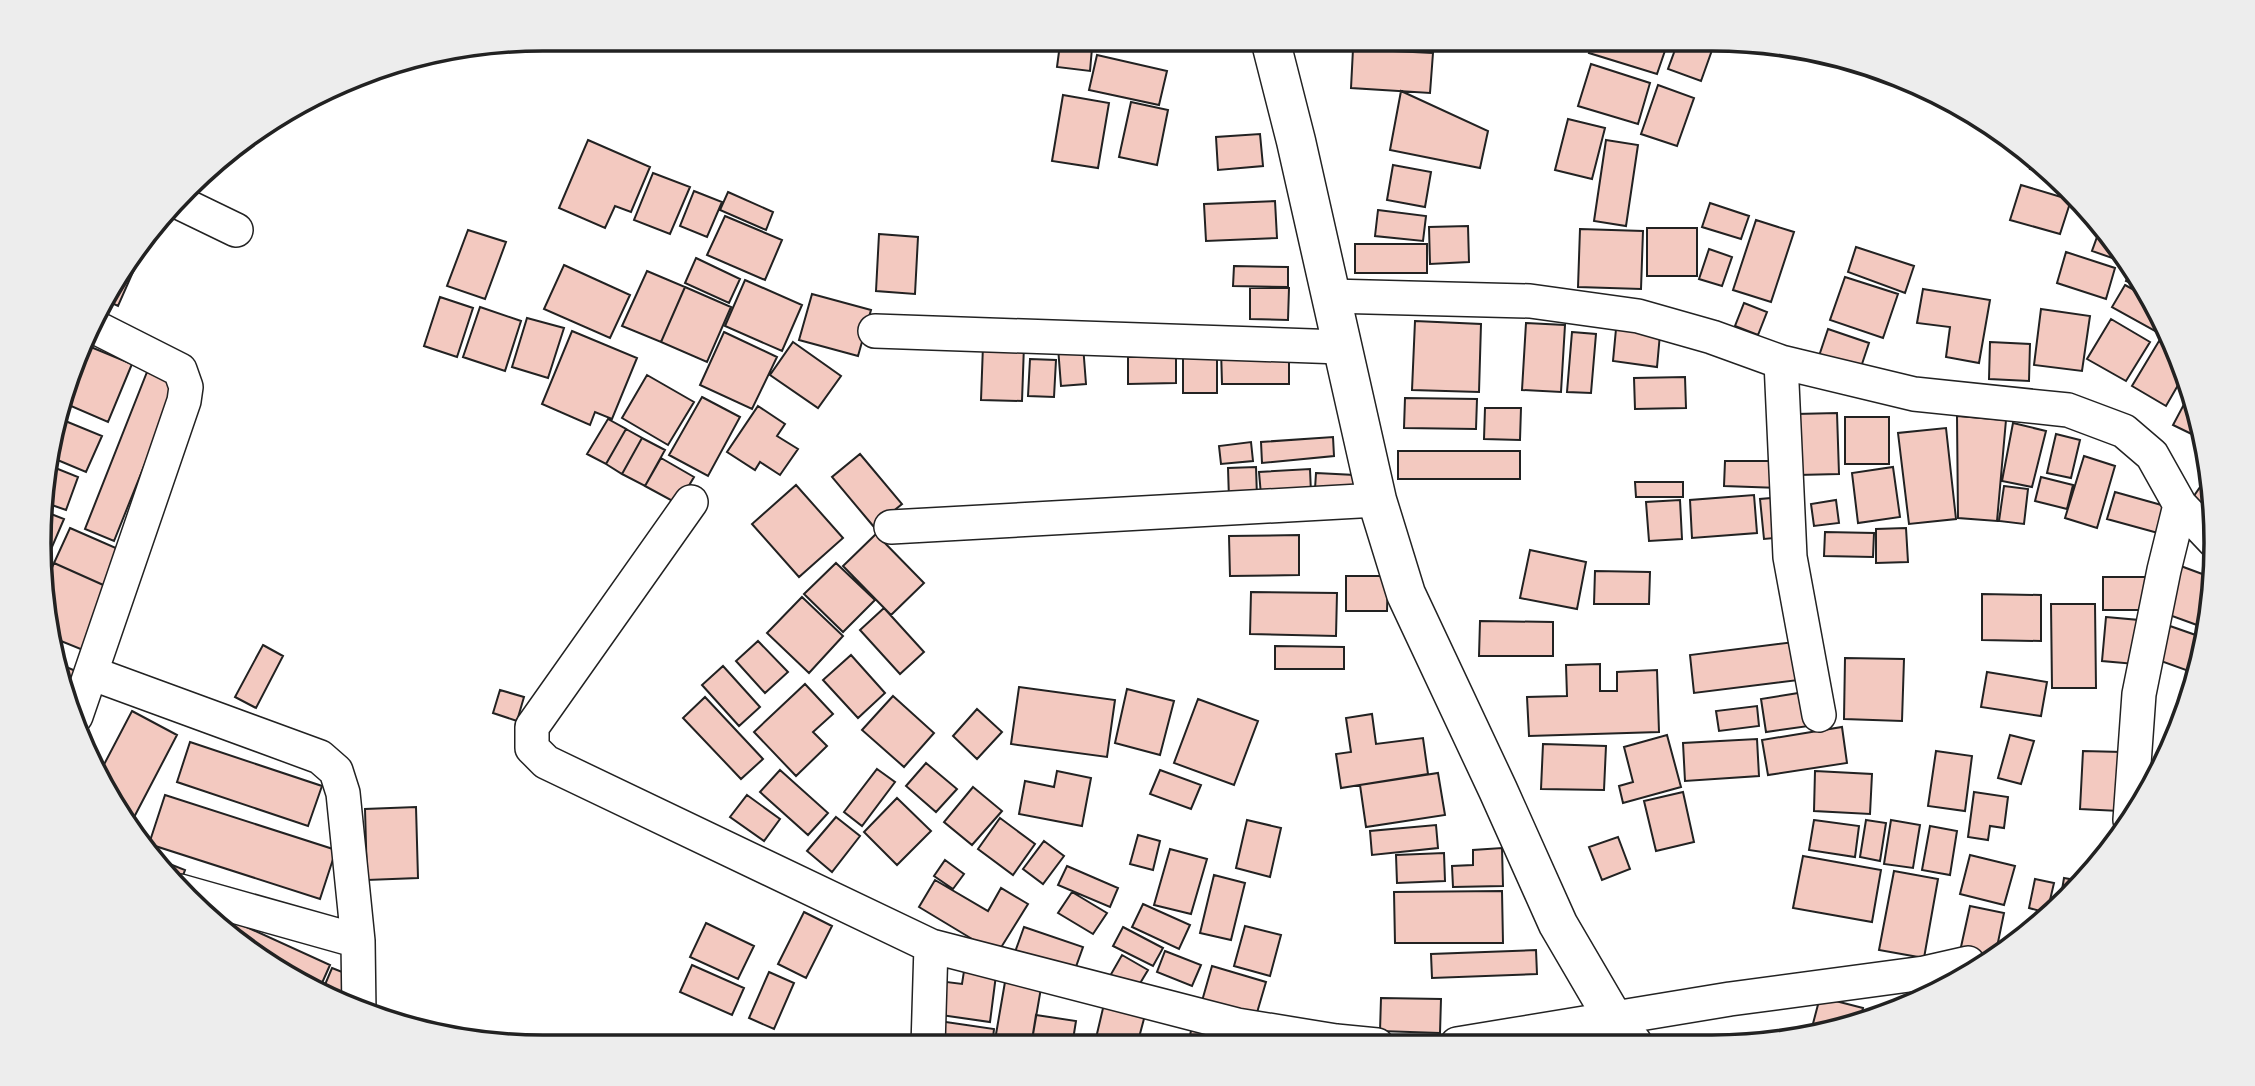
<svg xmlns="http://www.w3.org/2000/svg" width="2255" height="1086" font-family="Signika,sans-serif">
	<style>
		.building { fill: #f3c9c0; stroke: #222; stroke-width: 2 }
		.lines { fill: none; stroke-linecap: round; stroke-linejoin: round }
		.street-casing { stroke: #222; stroke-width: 36 }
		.secondary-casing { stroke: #222; stroke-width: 41 }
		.street { stroke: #fff; stroke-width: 33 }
		.secondary { stroke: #fff; stroke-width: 38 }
		.rim { fill: none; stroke: #222; stroke-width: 3.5 }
	</style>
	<rect width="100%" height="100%" fill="#fff"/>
	<path class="building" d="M1594 39H1669L1657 74 1589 53Z
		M1679 39H1716L1701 81 1668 69Z
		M1060 44 1092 48 1090 71 1057 67Z
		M1353 49 1433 53 1430 93 1351 88Z
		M1097 55 1167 71 1159 105 1089 90Z
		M1591 64 1650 83 1638 124 1578 106Z
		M1658 85 1694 98 1677 146 1641 134Z
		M1401 91 1488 131 1480 168 1390 150Z
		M1063 95 1109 103 1098 168 1052 161Z
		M1131 102 1168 110 1157 165 1119 157Z
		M1568 119 1605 128 1592 179 1555 170Z
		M1260 134 1263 166 1218 170 1216 137Z
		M588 140 650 167 631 212 615 206 605 228 559 208Z
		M1606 140 1638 145 1626 226 1594 221Z
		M2034 157 2056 176 2030 169Z
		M1393 165 1431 172 1425 207 1387 200Z
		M653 173 690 187 670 234 634 220Z
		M2021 185 2071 200 2060 234 2010 220Z
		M694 191 722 202 707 237 680 226Z
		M728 192 773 212 766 230 720 210Z
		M1275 201 1277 238 1206 241 1204 204Z
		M1710 203 1749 216 1741 239 1702 227Z
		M1378 210 1426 216 1423 241 1375 236Z
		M725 216 782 240 765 280 707 255Z
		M1756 220 1794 232 1771 302 1733 290Z
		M1468 226 1469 262 1430 264 1429 227Z
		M2101 226 2124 253 2121 261 2092 251Z
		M1647 228H1697V276H1647Z
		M1580 229 1643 231 1641 289 1578 287Z
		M468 230 506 242 485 299 447 286Z
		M879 234 918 237 915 294 876 291Z
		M1355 244H1427V273H1355Z
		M139 245 144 247 118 306 103 299 106 290Z
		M1856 247 1914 266 1905 293 1848 272Z
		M1709 249 1732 257 1722 286 1699 279Z
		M2066 252 2115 268 2106 299 2057 283Z
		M696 258 740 279 729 303 685 283Z
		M564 265 630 295 610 338 544 309Z
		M2133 265 2145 289 2126 281Z
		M1234 266 1288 267V287L1233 286Z
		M647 271 685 287 661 342 622 326Z
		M1845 277 1898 294 1883 338 1830 320Z
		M745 280 802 305 782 351 725 326Z
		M2125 285 2151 299 2170 334 2168 338 2112 307Z
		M685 287 731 307 707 362 661 342Z
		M1250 288H1289L1288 320 1250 319Z
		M1923 289 1990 300 1979 363 1946 357 1950 327 1917 323Z
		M812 294 871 310 858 356 799 340Z
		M440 297 473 308 457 357 424 346Z
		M1744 303 1767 312 1758 335 1735 326Z
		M480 307 521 321 505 371 463 357Z
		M2041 309 2090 316 2082 371 2034 365Z
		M527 318 564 328 548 378 512 367Z
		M2111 319 2150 342 2126 381 2087 359Z
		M1415 321 1481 324 1479 392 1412 390Z
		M1526 323 1565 325 1561 392 1522 390Z
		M1616 329 1660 334 1657 367 1613 361Z
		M1828 329 1869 343 1859 373 1818 359Z
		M572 331 637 358 612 419 595 412 590 425 542 404Z
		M724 332 777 357 752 409 700 385Z
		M1572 332 1596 334 1591 393 1567 392Z
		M2159 341 2179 352 2185 373 2166 406 2132 386Z
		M793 342 841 376 818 408 770 375Z
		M1990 342 2030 344 2029 381 1989 379Z
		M86 345 132 364 108 422 64 403Z
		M983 345H1024L1022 401 981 400Z
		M1083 345 1086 384 1061 386 1058 347Z
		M1289 348V384H1222L1221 349Z
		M1183 353H1217V393H1183Z
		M1176 356V383L1128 384V357Z
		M1030 359 1056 360 1054 397 1028 396Z
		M147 372 177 384 114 541 85 529Z
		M647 375 694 402 668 445 622 418Z
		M1685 377 1686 408 1635 409 1634 378Z
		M2191 391 2206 441 2173 425Z
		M702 397 740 417 708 476 669 455Z
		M1405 398 1477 399 1476 429 1404 428Z
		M758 406 785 424 777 436 798 449 780 475 760 462 755 470 727 452Z
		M1485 408H1521L1520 440 1484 439Z
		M1837 413 1839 474 1798 475 1796 414Z
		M1957 416 2006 420 1997 521 1958 518Z
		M1845 417H1889V464H1845Z
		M58 418 102 436 86 472 48 456V444Z
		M608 419 626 429 606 464 587 454Z
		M2013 423 2046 431 2032 487 2002 481Z
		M1946 428 1956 519 1909 524 1898 433Z
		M626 429 642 438 622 474 606 464Z
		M2056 434 2080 440 2071 478 2047 473Z
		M1333 437 1334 456 1262 463 1261 442Z
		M642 438 665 450 645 486 622 474Z
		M1251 442 1253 461 1221 464 1219 446Z
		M1398 451H1520V479H1398Z
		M860 454 902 504 874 527 832 477Z
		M2084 456 2115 466 2097 528 2065 518Z
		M661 458 694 477 678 504 645 486Z
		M1725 461H1781L1780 488 1724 486Z
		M48 465 78 477 66 510 46 503Z
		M1256 467 1257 497 1229 499 1228 468Z
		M1893 467 1900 517 1858 523 1852 473Z
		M1310 469 1311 493 1261 495 1259 472Z
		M1316 473 1355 475 1354 492 1315 489Z
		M2041 477 2073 485 2067 509 2035 501Z
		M2205 480 2211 484 2214 520 2189 503Z
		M1635 482H1683V497H1636Z
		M796 485 843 538 799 577 752 524Z
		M2004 486 2028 489 2024 524 1999 521Z
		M2115 492 2165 506 2158 533 2107 519Z
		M1754 495 1757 533 1692 538 1690 500Z
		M1782 497 1786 537 1764 539 1760 499Z
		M1680 500 1682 539 1649 541 1646 502Z
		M1836 500 1839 523 1814 526 1811 504Z
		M46 512 64 519 46 561 44 560Z
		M70 528 125 552 110 588 54 563Z
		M1906 528 1908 562 1876 563V529Z
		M1825 532 1874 533 1873 557 1824 556Z
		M876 534 924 583 891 615 843 566Z
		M1299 535V575L1230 576 1229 536Z
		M1530 550 1586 562 1577 609 1520 598Z
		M54 563 110 588 83 650 51 637 43 609 44 588Z
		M836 563 875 600 843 632 804 594Z
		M2178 565 2213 578 2208 629 2161 612Z
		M1595 571 1650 572 1649 604H1594Z
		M1346 576H1388L1387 611H1346Z
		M2103 577H2148V610H2103Z
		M1251 592 1337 593 1336 636 1250 634Z
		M1982 594 2041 595V641L1982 640Z
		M802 597 843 636 809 673 767 633Z
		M2051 604H2095L2096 688H2052Z
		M884 608 924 652 900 674 860 630Z
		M2106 617 2139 620 2135 664 2102 661Z
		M1480 621 1553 622V656H1479Z
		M2170 626 2207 639 2197 674 2158 660Z
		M758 641 788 672 765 693 736 661Z
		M1803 641 1807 679 1694 693 1690 655Z
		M263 645 283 656 256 708 235 697Z
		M1275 646 1344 647V669H1275Z
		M851 655 885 693 858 718 823 680Z
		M1845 658 1904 659 1902 721 1844 719Z
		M59 664 83 674 71 702Z
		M1600 664V691H1617V672L1657 670 1659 732 1529 736 1527 697 1567 696 1566 665Z
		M723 666 760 707 739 726 702 685Z
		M1987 672 2047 682 2041 716 1981 707Z
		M2192 682 2194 683 2182 723 2178 722Z
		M805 684 833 714 813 732 827 746 796 776 754 732Z
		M1019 687 1115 700 1107 757 1011 744Z
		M1127 689 1174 701 1160 755 1115 743Z
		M500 690 524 697 517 721 493 713Z
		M1811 691 1816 725 1766 732 1761 699Z
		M893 696 934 733 904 767 862 730Z
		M705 697 763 759 741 779 683 718Z
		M1198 699 1258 721 1234 785 1174 763Z
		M1757 706 1759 726 1719 731 1716 711Z
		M977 709 1002 732 977 759 953 736Z
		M132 711 177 735 131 823 98 776Z
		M1372 714 1376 744 1423 738 1428 774 1341 788 1336 754 1351 752 1346 718Z
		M1842 727 1847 763 1768 775 1762 740Z
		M1667 735 1681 787 1623 803 1619 786 1633 782 1624 747Z
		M2010 735 2034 741 2021 784 1998 778Z
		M1757 739 1759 776 1685 781 1683 743Z
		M190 742 322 786 308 826 177 782Z
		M1543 744 1606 746 1604 790 1541 789Z
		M1936 751 1972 756 1965 811 1928 806Z
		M2083 751 2122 752 2119 811 2080 809Z
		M926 763 957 789 936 812 906 786Z
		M877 769 895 782 862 826 844 812Z
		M780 770 828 813 808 835 760 792Z
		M1160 770 1201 785 1191 809 1150 794Z
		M1057 771 1091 778 1082 826 1019 814 1025 781 1054 787Z
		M1815 771 1872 774 1870 814 1814 811Z
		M1438 773 1445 815 1366 827 1360 785Z
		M973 787 1002 811 972 845 944 822Z
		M1683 792 1694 842 1656 851 1644 801Z
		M1974 792 2008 797 2004 828 1990 826 1988 840 1968 837Z
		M165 795 336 850 320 899 149 844Z
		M747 795 780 819 764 841 730 817Z
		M897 798 931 831 897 865 864 832Z
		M416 807 418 878 367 880 365 809Z
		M836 817 860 836 832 872 807 851Z
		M1000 818 1035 844 1013 875 978 849Z
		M1247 820 1281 828 1270 877 1236 868Z
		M1814 820 1859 826 1855 857 1809 850Z
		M1866 820 1886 823 1880 861 1860 857Z
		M1891 820 1920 825 1913 868 1884 864Z
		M1436 825 1438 848 1372 855 1370 831Z
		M1930 826 1957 831 1950 875 1922 870Z
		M1138 835 1160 841 1153 870 1130 864Z
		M1618 837 1630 869 1602 880 1589 847Z
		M1044 841 1064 856 1043 884 1023 869Z
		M1502 848 1503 886 1453 887 1452 866 1473 865V850Z
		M1170 849 1207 859 1191 914 1154 905Z
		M1444 853 1445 881 1397 883 1396 855Z
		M1970 855 2015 866 2004 905 1960 894Z
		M1803 856 1881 870 1872 922 1793 908Z
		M157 859 185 870 178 889Z
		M945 860 964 874 953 889 934 876Z
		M1067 866 1118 888 1110 907 1058 885Z
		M1894 871 1938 879 1924 958 1879 950Z
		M1214 875 1245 883 1231 940 1200 933Z
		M2064 878 2081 881 2060 902Z
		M2035 879 2054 883 2047 913 2029 908Z
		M935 880 988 911 1001 888 1028 904 997 954 919 907Z
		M1502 891 1503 943H1395L1394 892Z
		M1072 892 1107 913 1093 934 1058 913Z
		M1143 904 1190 925 1179 949 1132 927Z
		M198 905 330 965 318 992 263 963 196 908Z
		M1970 906 2004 913 1995 957 1987 962 1959 956Z
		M804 912 832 926 806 978 778 964Z
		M706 923 754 946 738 979 690 957Z
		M1245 926 1281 935 1270 976 1234 966Z
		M1024 927 1083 947 1073 975 1014 955Z
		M1123 927 1163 948 1153 966 1113 946Z
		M1536 950 1537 974 1432 978 1431 954Z
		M1165 951 1201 965 1192 986 1157 972Z
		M1122 955 1148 970 1136 990 1110 976Z
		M692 965 744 988 732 1015 680 992Z
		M1212 966 1266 982 1256 1016 1202 1001Z
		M332 968 355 977 343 1005 321 994Z
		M964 971 996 975 990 1022 934 1014 939 981 962 984Z
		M769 972 794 983 774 1029 749 1018Z
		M1005 982 1041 988 1031 1046 995 1040Z
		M1820 997 1863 1008 1860 1021 1810 1035Z
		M1381 998 1441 999 1440 1033 1380 1031Z
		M1104 1004 1145 1015 1137 1045H1125L1096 1038Z
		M1036 1015 1076 1021 1072 1046H1031Z
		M939 1021 994 1029 992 1046H935Z
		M1194 1021 1245 1037 1242 1045H1187Z"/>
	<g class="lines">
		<defs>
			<path id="street" d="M174 200 236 230
				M1330 296 1530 301 1638 316 1712 337 1781 362 1914 394 2068 410 2124 431 2152 455 2180 505 2216 543
				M875 331 1341 347
				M1781 362 1790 557 1819 715
				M691 502 532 727V748L546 762 931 946 1237 1025 1336 1041 1377 1045
				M891 527 1377 500
				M91 673 320 757 336 771 343 793 358 941 359 1012
				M76 716 184 401 186 387 180 370 93 326
				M2130 820 2139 694 2164 570 2180 505
				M180 891 358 941
				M1457 1044 1730 999 1924 973 1968 963
				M928 1046 931 946"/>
			<path id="secondary" d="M1270 39 1296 141 1377 500 1406 594 1498 790 1558 924 1613 1018 1633 1044"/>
		</defs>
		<use href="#street" class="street-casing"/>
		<use href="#secondary" class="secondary-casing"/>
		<use href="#street" class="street"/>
		<use href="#secondary" class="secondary"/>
	</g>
	<path d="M0 0H2255V1086H0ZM543 51H1712A492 492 0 0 1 2204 543V543A492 492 0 0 1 1712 1035H543A492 492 0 0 1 51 543V543A492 492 0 0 1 543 51Z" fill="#ededed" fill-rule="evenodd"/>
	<path class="rim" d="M543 51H1712A492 492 0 0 1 2204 543V543A492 492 0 0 1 1712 1035H543A492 492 0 0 1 51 543V543A492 492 0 0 1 543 51Z"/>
</svg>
